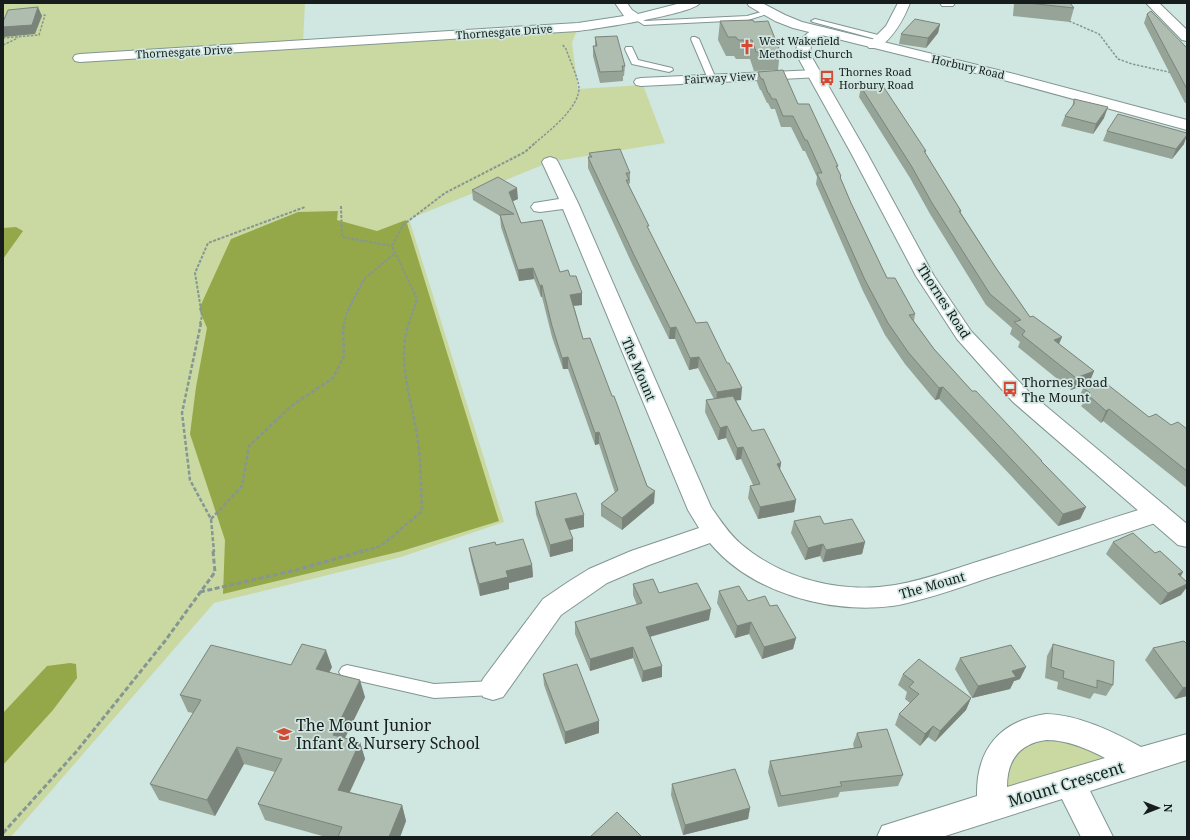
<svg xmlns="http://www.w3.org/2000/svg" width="1190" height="840" font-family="'Noto Serif',serif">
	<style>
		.green { fill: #cad9a1 }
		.forest { fill: #94a849 }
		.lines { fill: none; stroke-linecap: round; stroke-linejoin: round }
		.lane-casing { stroke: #819691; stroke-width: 2 }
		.street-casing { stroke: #819691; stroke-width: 2 }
		.secondary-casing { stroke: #819691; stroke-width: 2 }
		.highway-casing { stroke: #819691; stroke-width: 2 }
		.path-far3 { stroke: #869692; stroke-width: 1.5; stroke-dasharray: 2.5 1.5; stroke-linecap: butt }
		.path-far2 { stroke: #869692; stroke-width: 2; stroke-dasharray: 3 1.5; stroke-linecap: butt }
		.path-far1 { stroke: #869692; stroke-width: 2.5; stroke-dasharray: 4 2; stroke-linecap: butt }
		.path { stroke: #869692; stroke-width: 3; stroke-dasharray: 5 2.5; stroke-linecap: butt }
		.lane { fill: #fff; fill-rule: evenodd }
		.street { fill: #fff; fill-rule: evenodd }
		.secondary { fill: #fff; fill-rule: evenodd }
		.highway { fill: #fff; fill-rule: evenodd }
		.wall { fill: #96a397 }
		.shaded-wall { fill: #7a847b }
		.building { fill: #aebdb0; stroke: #7a847b }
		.labels { text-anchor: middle; stroke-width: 3.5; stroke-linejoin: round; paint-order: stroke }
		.far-street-label { font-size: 11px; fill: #161d1c; stroke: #d0e6e1 }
		.far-poi-label { font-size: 11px; fill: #161d1c; stroke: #d0e6e1; text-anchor: start }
		.street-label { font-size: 13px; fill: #161d1c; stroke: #d0e6e1 }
		.poi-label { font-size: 13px; fill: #161d1c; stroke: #d0e6e1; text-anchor: start }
		.near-poi-label { font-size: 16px; fill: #161d1c; stroke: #d0e6e1; text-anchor: start }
		.near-street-label { font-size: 16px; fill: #161d1c; stroke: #d0e6e1 }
	</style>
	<rect width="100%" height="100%" fill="#d0e6e1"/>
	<path class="green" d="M3 3H305L303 42 578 27 572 43 578 89 643 85 665 143 550 162 409 219 504 522 401 557 214 603 11 837H3Z
		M1032 729 1139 762 993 807 992 786Z"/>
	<path class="forest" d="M338 211 337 220 377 231 406 220 499 521 402 551 223 594 225 540 190 434 196 387 207 328 199 309 231 239 298 212Z
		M16 227 23 231 3 259V228Z
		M70 663 76 664 77 678 53 710 3 765V713L47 666Z"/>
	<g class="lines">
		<defs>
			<path id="lane" d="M768 10 771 12 770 13 748 20 644 25 633 18 636 16 645 21 747 16Z
				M815 19 886 37 887 39 883 41 813 22 811 21Z
				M692 37H695L699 39 716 79 715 81H712L708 79 691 39Z
				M626 47H632L638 60 672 68 673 70 669 72 632 64 625 49Z
				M347 665 434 684 493 681 498 683 501 688 498 693 493 695 434 698 342 677 339 672 342 667Z"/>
			<path id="street" d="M615 3H627L632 10 638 14 681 3H700C693 14 596 29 578 31L80 62 75 61 73 58 75 55 80 54 578 23 624 16Z
				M898 3H910C903 21 894 36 879 48H869L867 45 886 26Z
				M940 3H955L953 6H942Z
				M1146 3H1159L1187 30V41L1182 40Z
				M815 70 820 71 822 74 820 77 641 86 636 85 634 82 636 79 641 78Z
				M550 157 556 159 558 162 578 203 711 507C720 520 729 534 741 544 782 579 841 594 895 585 930 579 965 565 999 555 1052 538 1105 520 1158 504L1167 507 1170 513 1167 519C1107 539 1048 559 988 578 965 586 942 594 919 600 910 602 901 605 892 606 830 614 751 593 710 543L649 565 607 583 561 615 503 697 493 700 483 697 479 688 483 679 543 599 568 582 589 569 631 551 699 528 688 510 563 209 540 212 534 211 531 207 534 203 559 199 542 162 544 159Z
				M1046 714C1079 715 1112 731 1141 747L1187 734V760L1090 791 1113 837H1081L1062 799 942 837H877L882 826 977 796C976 750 999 721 1046 714ZM1046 740C1067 740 1086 748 1105 758L1007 787C1007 761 1018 744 1046 740Z"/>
			<path id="secondary" d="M821 27 826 28 828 31 811 45 810 54 867 153 934 276 971 331 1029 392 1187 524V547L1178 545 1013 402 957 339 916 276 851 153 796 54C795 41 809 30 821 27Z"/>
			<path id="highway" d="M747 3H762L785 15 802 22 1010 73 1187 120V130L1000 79 793 28 775 21 749 6Z"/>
		</defs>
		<use href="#lane" class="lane-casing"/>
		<use href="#street" class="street-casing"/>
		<use href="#secondary" class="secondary-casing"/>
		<use href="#highway" class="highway-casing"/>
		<path class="path-far3" d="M1069 21 1099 34 1118 59 1132 64 1173 73
			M3 38 39 35 45 15 38 16
			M3 45 18 38
			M535 143C549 131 579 108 579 88 579 80 569 58 566 49L562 44"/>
		<path class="path-far2" d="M341 206 342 237 392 246
			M200 324 202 316 195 273 208 243 305 207
			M344 324 347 312 364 279 395 253
			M409 324 417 299 392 246 403 225 445 193 525 152 536 142"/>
		<path class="path-far1" d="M201 323 182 413 190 480 211 519 214 552
			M211 519 242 486 249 446 291 406 333 378 344 356 343 330 345 323
			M359 552 381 546 422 511C421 491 421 470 419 450 415 408 395 364 409 323"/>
		<path class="path" d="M200 592 296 570 363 551
			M3 833 76 752 165 641 215 572 213 551"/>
		<use href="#lane" class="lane"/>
		<use href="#street" class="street"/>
		<use href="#secondary" class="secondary"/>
		<use href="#highway" class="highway"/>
	</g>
	<path class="wall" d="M1014 3H1070L1074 8 1070 22 1013 16Z
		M1147 14 1187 48V103H1185L1144 23Z
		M720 21 754 22 780 51 778 70 754 71 750 59H736L734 56H726L718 40Z
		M940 24 938 33 926 48 899 44 901 34Z
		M595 37 625 66 624 76H623V81L600 83 593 56V46H595Z
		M758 72 798 104 838 166 837 168 841 176V179L851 203 887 278 915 314 914 321 934 349 972 391 1042 461V462L1086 507 1080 519 1058 526 939 399 935 400 905 364 885 335 863 291 816 184 817 177 805 151H803L791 127H781L775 109H771L768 103H767L761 90H760L757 82Z
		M861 87 926 151 925 153 961 211V213L996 268 1030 317 1059 344 1094 371 1089 383 1071 390 1018 347 1020 342 1010 334 1012 328 986 305 930 214 910 178 859 97Z
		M1074 99 1104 118 1093 134 1061 126 1065 116 1072 107Z
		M1107 131 1184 144 1172 159 1103 141Z
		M589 153 630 173V183L629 184V185L649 231 696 323 741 400H736L752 431 781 463 780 469 796 500 794 512 758 519 748 498 750 486 753 485 741 459 736 460 726 438 718 440 705 412 706 400 714 399 698 368 689 370 675 339H669L633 266 588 168V157H589Z
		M472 190 518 199 512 201 521 223 560 272 570 276 582 293V305L574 306 583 339 612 396 654 503 622 530 601 516V504L615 493 599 444 595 445 568 369H563L552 337 542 297H541L534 279 519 281 501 227 500 216 473 200Z
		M1083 388 1149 417 1171 425 1187 429V488L1103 421 1101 423 1081 406 1083 404 1078 400Z
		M535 502 584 527 569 530 573 539V551L550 557 536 514Z
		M794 521 824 524 865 542 862 554 823 562 820 556 805 560 791 533Z
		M1113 542 1155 553 1183 572 1181 576V595L1160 605 1106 554Z
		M496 545 532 565 533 577 509 583V589L480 596 471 560 469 548Z
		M633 584 659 593 709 620 650 637 662 677 642 682 633 658 590 671 575 634V622L637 605 633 595Z
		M719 591 748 601 770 606 796 638 793 649 762 659 749 634 735 638 717 603Z
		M1053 644 1113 685 1106 696 1094 693 1090 699 1057 689 1058 682 1045 678 1047 656Z
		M1187 644V696L1175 699 1145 660 1153 648Z
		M960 658 1020 679 1014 681 1010 689 972 698 955 669Z
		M291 665 332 667 329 673 365 697 345 738 360 742 365 759 350 792 402 805 406 821 400 837H326L265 820 258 804 275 772 244 764 215 816 159 800 150 784 193 713 188 712 180 695Z
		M543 674 599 733 565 744 544 685Z
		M903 674 971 698 966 710 935 742 928 737 920 746 895 725 899 714 910 703 905 699 907 692 898 685Z
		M857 733 903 775 898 786 840 792 838 797 778 807 768 772 770 761 854 748 853 744Z
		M672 784 750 808 748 819 683 835 671 795Z"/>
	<path class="shaded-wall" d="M38 7 42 16 35 34 4 37 3 33V27Z
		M940 24 938 33 926 48 928 38Z
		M1108 107 1104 118 1093 134 1096 124Z
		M1187 135 1184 144 1172 159 1176 149Z
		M517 188 518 199 509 203V192Z
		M533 268 534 279 519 281 518 270Z
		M542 285V297H541L540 286Z
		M582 293V305L571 306 570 295Z
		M676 327 675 339H669L670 328Z
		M1062 337 1057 349 1054 340Z
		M568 357V369H563L562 358Z
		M699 357 698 368 689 370 690 358Z
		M1094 371 1089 383 1071 390 1076 378Z
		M943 387 939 399 935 400 939 388Z
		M742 388 741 400 716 403 717 392Z
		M1109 409 1103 421 1101 423 1106 411Z
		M727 426 726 438 718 440 720 428Z
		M599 432V444L595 445V433Z
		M743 447 741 459 736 460 737 448Z
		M781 463 779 475 777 464Z
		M655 491 654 503 622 530V518Z
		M796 500 794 512 758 519 760 507Z
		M1086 507 1080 519 1058 526 1063 514Z
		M584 515V527L566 531 565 519Z
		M573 539V551L550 557V545Z
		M865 542 862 554 823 562 826 550Z
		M823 544 820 556 805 560 808 548Z
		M532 565 533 577 509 583V589L480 596 479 584 506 571Z
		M1183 572 1176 584 1178 574Z
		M1187 584V587L1181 595 1160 605 1168 593Z
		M711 609 709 620 645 638 646 627Z
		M751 622 749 634 735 638 737 626Z
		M796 638 793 649 762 659 764 647Z
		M633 647V658L590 671V659Z
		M326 650 332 667 321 687 316 669Z
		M662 666V677L642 682 643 671Z
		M1026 667 1020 679 1014 681 1010 689 972 698 978 686 1012 671Z
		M360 680 365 697 338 752 333 735Z
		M1187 687V696L1175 699 1183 688Z
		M971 698 966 710 935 742 940 731Z
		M599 721V733L565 744V732Z
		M933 726 928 737 920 746 925 734Z
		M360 742 365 759 343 806 338 790Z
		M237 747 244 764 215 816 207 800Z
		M402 805 406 821 400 837H389Z
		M750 808 748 819 683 835 685 825Z"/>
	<path class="building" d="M1028 3H1070L1074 8Z
		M38 7 32 25 3 27V22L8 10Z
		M1151 11 1187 48V89L1147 14Z
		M915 19 940 24 928 38 901 34Z
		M753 20 754 22 768 21 780 51 756 52 752 40H738L736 37H728L720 21Z
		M617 36 625 66H622L623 71 600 72 593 46H597L595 37Z
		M783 70 798 104H809L838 166H836L841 176 840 177 851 203 887 278H895L915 314 909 315 934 349 972 391H976L1042 461H1041L1086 507 1063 514 943 387 939 388 908 352 888 323 865 280 817 173H822L807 140H805L793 116H783L776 99H772L769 93H768L763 79H761L758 72Z
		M883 86 926 151H924L961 211H959L996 268 1030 317 1033 316 1062 337 1054 340 1094 371 1076 378 1022 335 1025 331 1014 322 1021 320 990 294 932 203 912 167 861 87Z
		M1074 99 1108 107 1096 124 1065 116 1074 104Z
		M1118 114 1187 133V135L1176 149 1107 131Z
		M620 149 630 173H626L629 180H626L649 226H647L696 323 707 322 727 363H729L742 388 717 392 699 357 690 358 676 327 670 328 634 255 588 157H592L589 153Z
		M498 177 517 188 509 192 521 223 542 220 560 272 568 270 570 276H576L582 293 570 295 583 339 590 338 612 396H614L647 486 655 491 622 518 601 504 618 490 599 432 595 433 568 357 562 358 552 326 542 285 540 286 533 268 518 270 500 215 514 214 472 190Z
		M1103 381 1149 417 1156 414 1171 425 1178 422 1187 429V471L1109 409 1106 411 1087 394 1090 393 1083 388Z
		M733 396 752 431 764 429 781 463 777 464 796 500 760 507 750 486 760 484 743 447 737 448 727 426 720 428 706 400Z
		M576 493 584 515 565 519 573 539 550 545 535 502Z
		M820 516 824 524 852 519 865 542 826 550 823 544 808 548 794 521Z
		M1133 533 1155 553 1160 551 1183 572 1178 574 1187 582V584L1168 593 1113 542Z
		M523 539 532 565 506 571 508 577 479 584 469 548 495 542 496 545Z
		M653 579 659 593 697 583 711 609 646 627 662 666 643 671 633 647 590 659 575 622 642 603 633 584Z
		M739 586 748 601 765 596 770 606 777 605 796 638 764 647 751 622 737 626 719 591Z
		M1184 641 1187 644V687L1183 688 1153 648Z
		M302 644 326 650 316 669 360 680 333 735 360 742 338 790 402 805 389 837H338L342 827 258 804 282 759 237 747 207 800 150 784 201 700 180 695 211 645 291 665Z
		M1053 644 1114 661 1113 685 1097 680V688L1063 678 1064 671 1051 667Z
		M1011 645 1026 667 1012 671 1016 677 978 686 960 658Z
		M919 659 971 698 940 731 933 726 925 734 899 714 919 694 909 687 914 682 903 674Z
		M577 664 599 721 565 732 543 674Z
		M887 729 903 775 840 782 842 786 781 796 770 761 862 747 857 733Z
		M735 769 750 808 685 825 672 784Z
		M617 812 642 837H590Z"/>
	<defs>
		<symbol id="church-bare" viewBox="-9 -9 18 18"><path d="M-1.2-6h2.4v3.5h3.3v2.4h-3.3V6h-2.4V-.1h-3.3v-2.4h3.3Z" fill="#d54932" stroke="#d0e6e1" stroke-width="2.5" paint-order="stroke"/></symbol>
		<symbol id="bus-bare" viewBox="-9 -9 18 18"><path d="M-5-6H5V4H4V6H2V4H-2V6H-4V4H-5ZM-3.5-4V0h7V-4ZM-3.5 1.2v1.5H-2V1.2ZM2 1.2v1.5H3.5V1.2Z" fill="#d54932" stroke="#d0e6e1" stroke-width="2.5" paint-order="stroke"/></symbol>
		<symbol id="school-bare" viewBox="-9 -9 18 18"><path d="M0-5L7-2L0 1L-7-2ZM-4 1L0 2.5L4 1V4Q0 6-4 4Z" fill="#d54932" stroke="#d0e6e1" stroke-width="2.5" paint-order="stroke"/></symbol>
	</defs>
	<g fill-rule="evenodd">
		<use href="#church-bare" x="736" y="36" width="22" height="22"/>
		<use href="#bus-bare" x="816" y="67" width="22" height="22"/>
		<use href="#bus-bare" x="999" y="378" width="22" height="22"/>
		<use href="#school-bare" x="273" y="723" width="22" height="22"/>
	</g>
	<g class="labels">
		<g class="far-street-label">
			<text transform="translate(504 32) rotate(-4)" y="4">Thornesgate Drive</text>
			<text transform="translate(184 52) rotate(-3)" y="4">Thornesgate Drive</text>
			<text transform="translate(968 67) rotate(13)" y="4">Horbury Road</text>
			<text transform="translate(720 78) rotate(-3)" y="4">Fairway View</text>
		</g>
		<g class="far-poi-label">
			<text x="759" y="45">West Wakefield<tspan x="759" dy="13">Methodist Church</tspan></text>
			<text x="839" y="76">Thornes Road<tspan x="839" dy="13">Horbury Road</tspan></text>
		</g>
		<g class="street-label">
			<text transform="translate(944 301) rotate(57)" y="5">Thornes Road</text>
			<text transform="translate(639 369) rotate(67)" y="5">The Mount</text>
			<text transform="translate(932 585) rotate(-16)" y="5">The Mount</text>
		</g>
		<g class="poi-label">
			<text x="1022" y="387">Thornes Road<tspan x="1022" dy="15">The Mount</tspan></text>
		</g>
		<g class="near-poi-label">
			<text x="296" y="731">The Mount Junior<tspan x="296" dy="18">Infant &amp; Nursery School</tspan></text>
		</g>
		<g class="near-street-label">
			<text transform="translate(1066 784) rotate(-17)" y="6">Mount Crescent</text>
		</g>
	</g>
	<rect width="1190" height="840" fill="none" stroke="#161d1c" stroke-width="8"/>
	<g transform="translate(1158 808) rotate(90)" stroke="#d0e6e1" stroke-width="3" paint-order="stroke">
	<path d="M0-3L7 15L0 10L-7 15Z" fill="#161d1c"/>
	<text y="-6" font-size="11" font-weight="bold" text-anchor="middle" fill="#161d1c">N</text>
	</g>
</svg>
